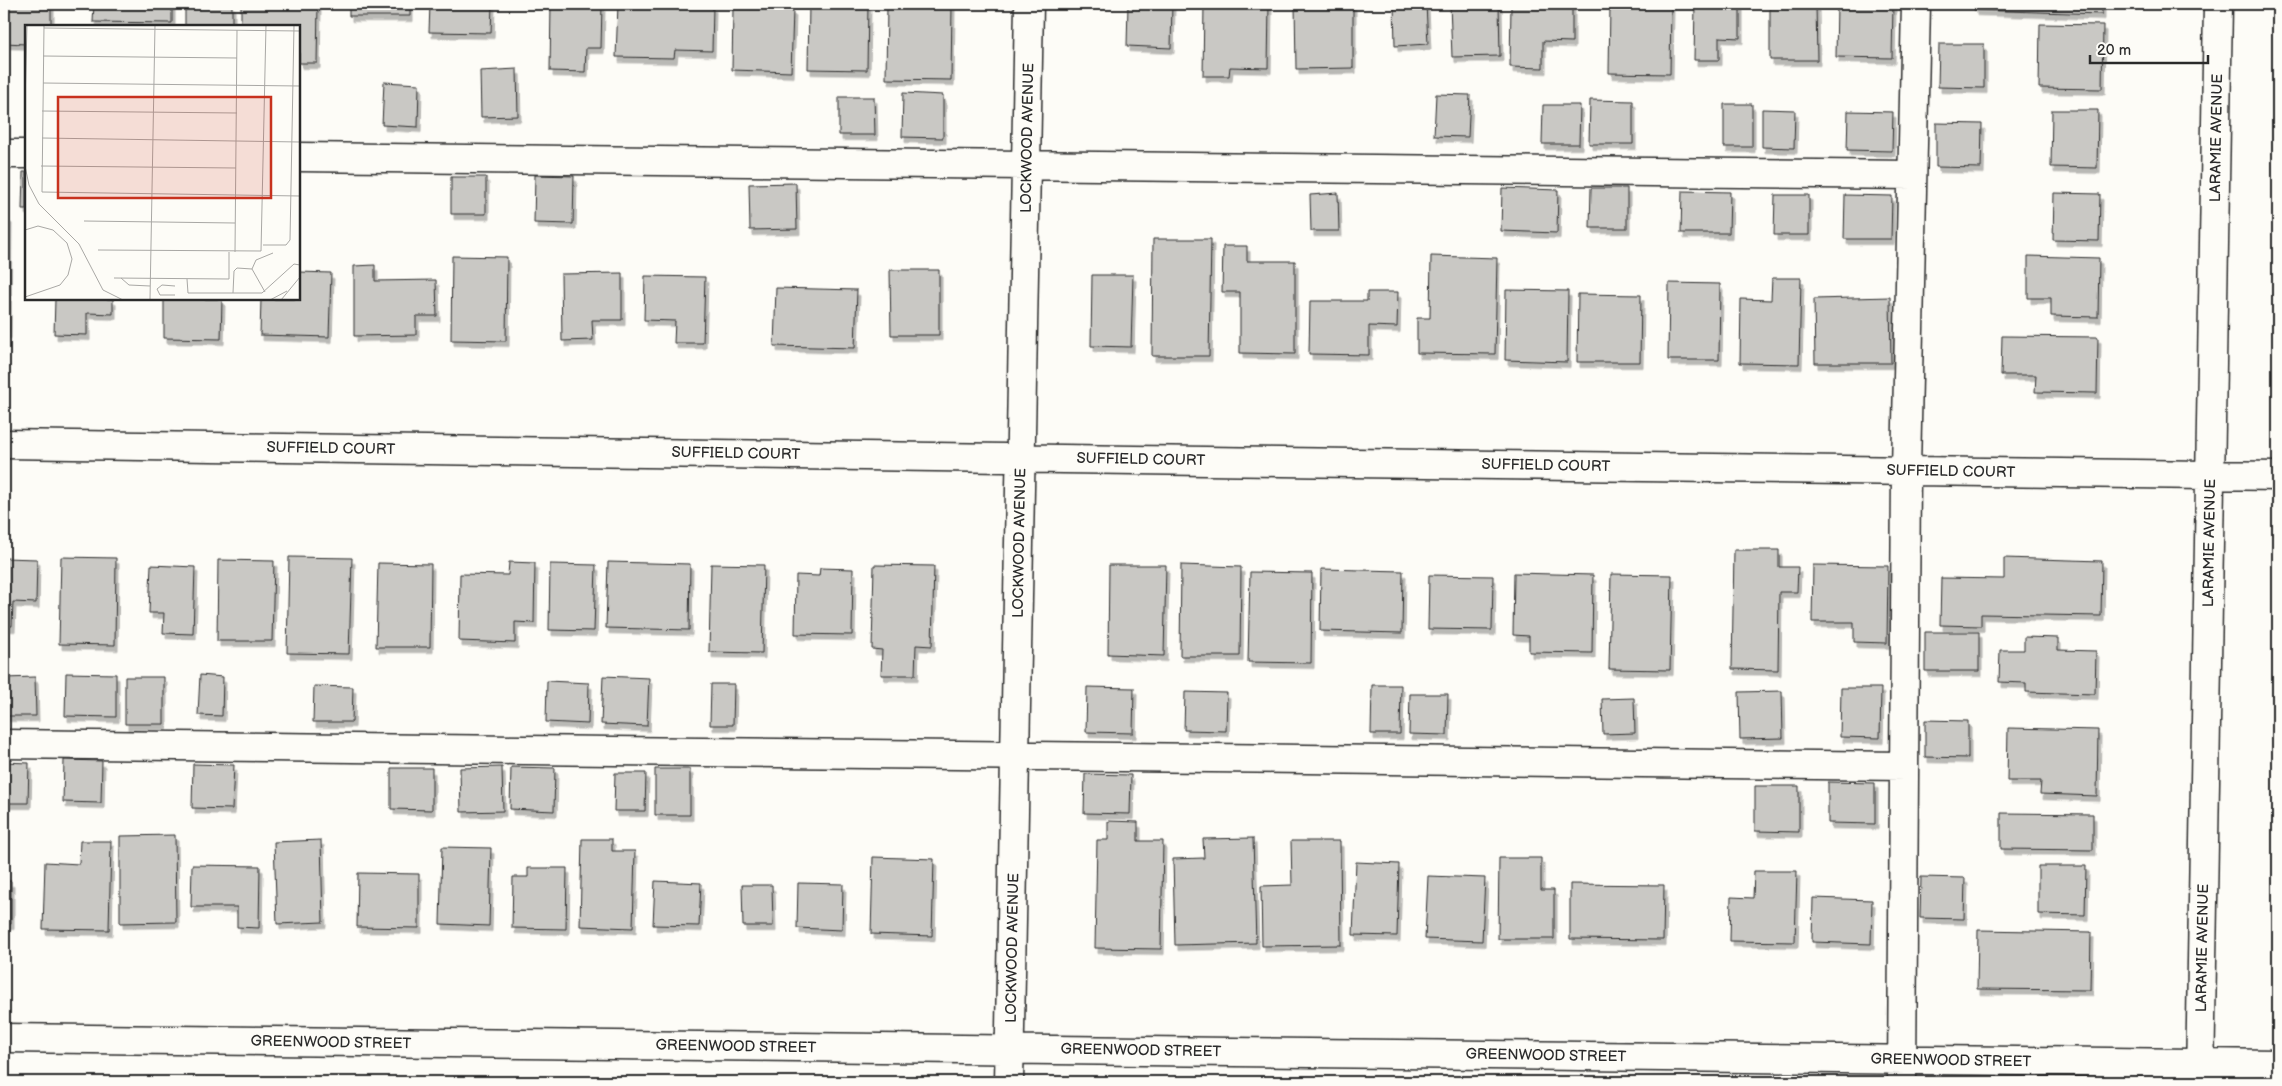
<svg xmlns="http://www.w3.org/2000/svg" width="2282" height="1086" font-family="'Balsamiq Sans',sans-serif">
	<style>
		.building { fill: #c9c8c4; stroke: #2b2b2b; filter: url(#shadow) }
		.lines { fill: none; stroke-linecap: round; stroke-linejoin: round }
		.minor-casing { stroke: #2b2b2b; stroke-width: 31 }
		.minor { stroke: #fdfcf7; stroke-width: 28 }
		.labels { text-anchor: middle; stroke-width: 4; stroke-linejoin: round; paint-order: stroke }
		.street-label { font-size: 15px; fill: #2b2b2b; stroke: #fdfcf7 }
		.inset-road { fill: none; stroke: #a9a8a5; stroke-width: 1 }
		.view { fill: #c8321e; fill-opacity: 0.15; stroke: #c8321e; stroke-width: 2.5 }
		.inset-edge { fill: none; stroke: #2b2b2b; stroke-width: 2.5 }
	</style>
	<defs>
		<filter id="shadow"><feDropShadow dx="3" dy="5.5" stdDeviation="0" flood-color="#0004"/></filter>
	</defs>
	<rect width="100%" height="100%" fill="#fdfcf7"/>
	<filter id="ink" filterUnits="userSpaceOnUse"><feTurbulence type="fractalNoise" baseFrequency=".02" numOctaves="2"/><feDisplacementMap in="SourceGraphic" scale="10" xChannelSelector="R" yChannelSelector="G"/><feConvolveMatrix kernelMatrix="1 2 1 2 8 2 1 2 1" color-interpolation-filters="sRGB"/></filter>
	<g filter="url(#ink)">
		<path class="building" d="M4 4H51V26H26V44L4 43Z
			M94 4H172V23L93 22Z
			M185 4H232V26H185Z
			M241 4H318L317 63H299V26H241Z
			M349 4H410V16H349Z
			M430 4H492L491 33 429 32Z
			M551 4H602L601 48H586L585 72 550 71Z
			M618 4 713 6 712 51 675 50 674 58 616 57Z
			M809 4H868L867 70 808 69Z
			M887 4H952L951 80 886 79Z
			M1128 4H1172L1171 48 1127 46Z
			M1204 4H1269L1268 68 1230 67 1229 76H1203Z
			M1295 4H1353V68L1296 69Z
			M1394 4H1426L1428 44 1395 46Z
			M1450 4H1499L1500 56 1452 57Z
			M1511 4H1572V42L1543 41V68L1510 67Z
			M1610 4H1671L1670 74 1609 73Z
			M1695 4H1740V38L1719 37V60H1694Z
			M1770 4H1816L1817 60H1770Z
			M1837 4H1893L1892 58 1836 57Z
			M1974 4H2102V14L1974 10Z
			M733 9 793 10 791 72 732 70Z
			M2040 24 2103 25 2102 89 2039 88Z
			M1939 44H1984V88L1938 87Z
			M517 69 518 116 481 117 480 71Z
			M384 82 419 84 418 127 382 125Z
			M903 93 943 95V138L902 137Z
			M1436 94 1470 95 1468 137 1434 136Z
			M839 97H874L875 135H839Z
			M1590 100 1633 101V144H1589Z
			M1724 104H1752V147H1724Z
			M1543 105H1580L1579 144H1542Z
			M1762 109 1795 110 1794 148 1762 147Z
			M2052 110H2098L2097 168 2051 167Z
			M1848 111 1893 112 1892 151 1847 150Z
			M1936 123 1982 124 1981 168 1936 167Z
			M23 172H26V209H22Z
			M535 175 574 176 573 224 534 223Z
			M451 177H486V214H451Z
			M796 183 797 229 750 230 749 184Z
			M1502 188 1558 190 1557 233 1501 231Z
			M1591 188H1627V228H1590Z
			M1682 191 1730 192 1729 233H1681Z
			M1338 193 1339 231H1311L1310 195Z
			M2054 193 2100 194 2099 241 2053 240Z
			M1775 195H1809V235H1774Z
			M1845 195 1892 196 1891 239H1844Z
			M4 218H9L8 333H4Z
			M1153 239H1211L1209 356H1152Z
			M1223 246H1247V261H1295V354L1240 353V292H1222Z
			M452 256 507 257 506 341 451 340Z
			M1431 256 1497 258 1495 354 1417 353V318H1430Z
			M2028 256 2099 258 2098 317 2051 316V298H2028Z
			M375 265V281L436 280 437 316H416V335L354 336V266Z
			M890 270H939V335H891Z
			M299 272 331 273 329 337 260 335 261 299H299Z
			M622 273V320H592L593 340 562 341 561 274Z
			M1092 275H1133L1131 347 1091 346Z
			M645 276 705 277 703 343H674L675 321 644 320Z
			M1772 278H1801L1799 364 1740 363 1741 299 1771 300Z
			M1669 283 1720 284 1719 360H1668Z
			M776 288 857 290 855 348 774 346Z
			M1506 290 1568 291 1567 362 1505 360Z
			M1367 292H1398L1397 327 1369 326V355L1309 354 1310 301H1367Z
			M1578 294 1641 295 1640 362H1577Z
			M1890 297 1891 363H1815L1814 299Z
			M55 299H113V314L87 313V335L54 334Z
			M164 299H222L221 339 164 338Z
			M2002 336 2098 337 2097 393 2035 392 2036 375H2001Z
			M1734 550H1779V567H1798L1797 592H1779L1778 670 1732 669Z
			M61 557 116 558 115 645 59 644Z
			M289 557 352 558 349 654 287 653Z
			M4 558 37 559 36 603 13 602 12 626H4Z
			M2004 558 2102 561 2101 616 1981 614V626L1940 625 1941 578 2004 579Z
			M218 560 274 561 272 641H217Z
			M509 562 535 563 534 623 515 622V643L459 641 460 574 508 575Z
			M608 562 690 564 689 630 606 628Z
			M378 563 431 564 430 647H376Z
			M550 564 596 565 594 631 549 630Z
			M711 564 764 565 762 653 709 652Z
			M151 565 195 567 193 634 163 633 164 613H149Z
			M874 565 934 566 932 646 916 645 915 675H881L882 650 872 649Z
			M1109 565H1166L1164 656 1108 654Z
			M1181 565 1241 567 1240 656H1180Z
			M1813 565 1888 566 1887 643 1854 642V622H1812Z
			M820 568 853 569 852 635 795 634 796 575 819 576Z
			M1321 569 1403 571 1402 633 1320 631Z
			M1250 572 1312 573 1311 663 1248 662Z
			M1514 573 1593 575 1592 653 1529 652V636L1513 635Z
			M1611 574 1672 575 1670 670 1609 669Z
			M1429 575 1493 576 1492 630 1428 629Z
			M1925 632H1979V671H1925Z
			M2024 637 2058 638V650L2096 651 2095 694 2026 692V683L1999 682 2000 650H2024Z
			M66 673 116 674V717L65 716Z
			M200 675 223 677 222 716 198 715Z
			M603 676 649 678 647 726 601 724Z
			M35 677 36 716H4V678Z
			M125 677H164V724H125Z
			M547 681 589 683 588 724 546 722Z
			M711 684H734L733 725H710Z
			M1372 685H1401L1400 734H1371Z
			M314 686 353 687 352 722H313Z
			M1087 687 1134 688 1133 733 1086 732Z
			M1841 688H1881L1880 738 1840 737Z
			M1782 691 1783 738 1740 739 1739 692Z
			M1185 692 1227 693 1226 731 1184 730Z
			M1410 694H1448L1447 735 1409 734Z
			M1634 698 1635 733 1603 734 1602 699Z
			M1925 720 1968 721V758L1925 757Z
			M2008 728 2098 730 2097 796 2040 794 2041 781H2007Z
			M64 760 102 761 101 803 63 802Z
			M4 762 29 763 28 803H4Z
			M193 764 234 765 232 809 192 808Z
			M502 767 503 811 461 812 460 768Z
			M511 767 555 768 554 811 510 809Z
			M391 768H432V810L391 809Z
			M655 769H690V815H655Z
			M615 773H646L645 811H614Z
			M1085 774 1131 775 1130 814 1084 813Z
			M1828 782 1875 783V824L1828 823Z
			M1755 786H1799V832L1755 831Z
			M2001 813 2093 814V850L2001 849Z
			M1108 821 1138 822V841H1163L1161 949 1095 948 1097 840H1108Z
			M175 835 176 922 120 923V836Z
			M1253 838 1256 943 1175 945 1173 859 1204 858 1203 839Z
			M582 839H612V851H635L633 928 580 926Z
			M321 840 323 922 277 924 274 842Z
			M80 841H111L109 930 43 929 45 862 79 864Z
			M1291 841H1340L1341 945 1262 946 1261 886 1292 885Z
			M442 847 491 848 489 926 440 924Z
			M873 857 934 859 932 936 871 934Z
			M1499 858H1541V890H1554V939H1498Z
			M1356 862 1399 864 1397 936 1353 935Z
			M192 865 260 866 259 928 237 927V907H191Z
			M2038 866H2086L2085 915 2038 914Z
			M528 868H567L566 929 512 928 513 877H528Z
			M1754 871H1797L1795 942 1730 941 1731 897 1753 898Z
			M358 873 419 874V928L357 927Z
			M1428 876 1485 878 1482 941 1425 939Z
			M1921 877 1965 878 1964 919 1920 918Z
			M4 881H11V924H4Z
			M655 881 701 883 699 926 653 925Z
			M798 883 843 884 842 930 797 928Z
			M1570 884 1664 885 1663 940 1570 939Z
			M742 885H772L773 926H743Z
			M1813 898 1872 900 1871 944 1812 942Z
			M1978 930 2091 932 2090 990 1977 989Z"/>
		<g class="lines">
			<defs>
				<path id="minor" d="M4 154H26
					M299 157 1912 175
					M4 444 2278 476
					M4 744 1904 766
					M4 1038 2278 1064
					M2200 1081 2218 4
					M1009 1082 1029 4
					M1902 1082 1906 470 1916 4"/>
			</defs>
			<use href="#minor" class="minor-casing"/>
			<use href="#minor" class="minor"/>
		</g>
	</g>
	<g class="labels">
		<g class="street-label">
			<text transform="translate(1027 138) rotate(-89)" y="5">LOCKWOOD AVENUE</text>
			<text transform="translate(2216 138) rotate(-89)" y="5">LARAMIE AVENUE</text>
			<text transform="translate(331 448) rotate(1)" y="5">SUFFIELD COURT</text>
			<text transform="translate(736 453) rotate(1)" y="5">SUFFIELD COURT</text>
			<text transform="translate(1141 459) rotate(1)" y="5">SUFFIELD COURT</text>
			<text transform="translate(1546 465) rotate(1)" y="5">SUFFIELD COURT</text>
			<text transform="translate(1951 471) rotate(1)" y="5">SUFFIELD COURT</text>
			<text transform="translate(1019 543) rotate(-89)" y="5">LOCKWOOD AVENUE</text>
			<text transform="translate(2209 543) rotate(-89)" y="5">LARAMIE AVENUE</text>
			<text transform="translate(1012 948) rotate(-89)" y="5">LOCKWOOD AVENUE</text>
			<text transform="translate(2202 948) rotate(-89)" y="5">LARAMIE AVENUE</text>
			<text transform="translate(331 1042) rotate(1)" y="5">GREENWOOD STREET</text>
			<text transform="translate(736 1046) rotate(1)" y="5">GREENWOOD STREET</text>
			<text transform="translate(1141 1050) rotate(1)" y="5">GREENWOOD STREET</text>
			<text transform="translate(1546 1055) rotate(1)" y="5">GREENWOOD STREET</text>
			<text transform="translate(1951 1060) rotate(1)" y="5">GREENWOOD STREET</text>
		</g>
	</g>
	<g transform="translate(25 25)">
		<rect width="275" height="275" fill="#fdfcf7"/>
		<path class="inset-road" d="M19 0 17 167 275 171M19 3 275 6M18 31 212 33M18 58 275 61M0 79 2 0M17 86 212 88M17 113 275 117M0 141 4 160 14 179 54 219 78 265 98 275M16 141 211 143M59 196 210 198M0 205 13 201 28 205 42 218 47 234 43 250 35 260 0 272M238 220H261L265 215 269 0M73 225 236 226 241 0M210 227 212 5M227 244 231 235 248 228M89 253 204 254V227M96 253 104 260 125 261M162 254 163 268H237L269 239 275 240M150 261 137 260 132 264 135 270H150M208 268 209 246 212 243 227 244 240 267M125 275 130 0M245 275 262 266M256 275 275 252"/>
		<path class="view" d="M33 72H246V173H33Z"/>
		<rect width="275" height="275" class="inset-edge"/>
	</g>
	<rect width="2282" height="1086" fill="none" stroke="#fdfcf7" stroke-width="20"/>
	<rect x="10" y="10" width="2262" height="1066" fill="none" stroke="#2b2b2b" stroke-width="2" filter="url(#ink)"/>
	<path d="M2090 55v8h118v-8" fill="none" stroke="#2b2b2b" stroke-width="2.5"/>
	<text x="2097" y="55" font-size="15" fill="#2b2b2b" stroke="#fdfcf7" stroke-width="4" paint-order="stroke">20 m</text>
</svg>
